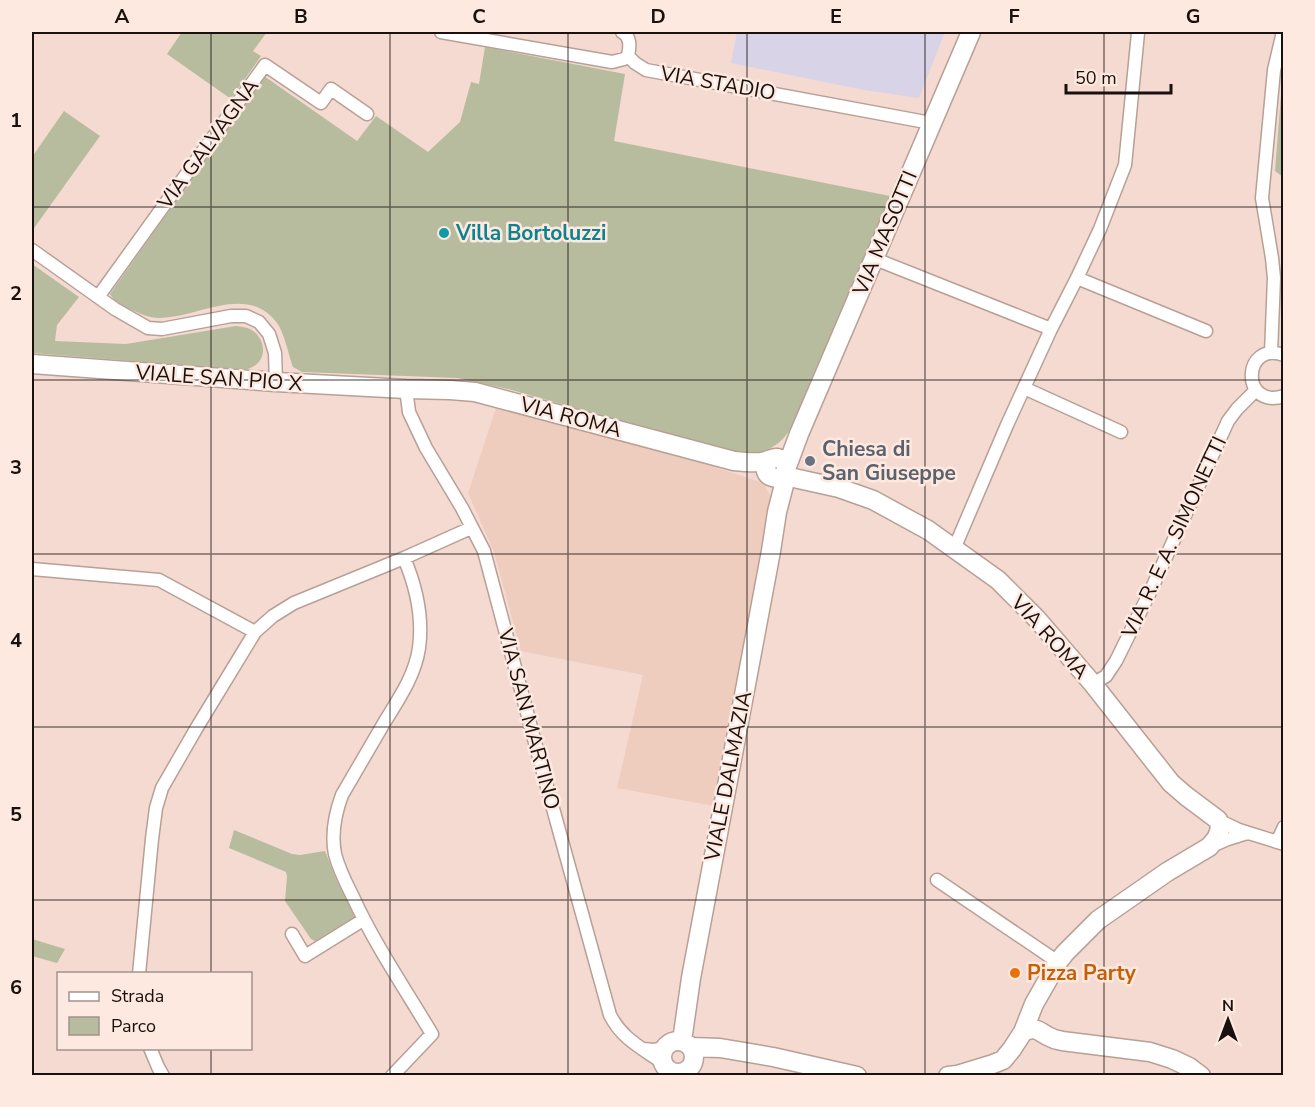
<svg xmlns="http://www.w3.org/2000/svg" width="1315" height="1107" font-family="'Nunito Sans',sans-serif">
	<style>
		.built { fill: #eecdbf }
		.education { fill: #d9d3e8 }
		.green { fill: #b7bc9e }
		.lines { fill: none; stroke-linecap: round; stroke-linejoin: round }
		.street-casing { stroke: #b8a096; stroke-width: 15 }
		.secondary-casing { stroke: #b8a096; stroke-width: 21 }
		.street { stroke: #fff; stroke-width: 12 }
		.secondary { stroke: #fff; stroke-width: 18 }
		.grid { fill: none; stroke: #1a110e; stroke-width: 1.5; stroke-opacity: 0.55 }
		.culture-dot { fill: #0f9aa8; stroke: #fde9e0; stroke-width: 2 }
		.worship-dot { fill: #6b7280; stroke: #fde9e0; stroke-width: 2 }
		.food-dot { fill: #e8710a; stroke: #fde9e0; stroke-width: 2 }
		.labels { text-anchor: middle; stroke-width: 5; stroke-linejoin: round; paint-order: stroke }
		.street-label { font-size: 21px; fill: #1a110e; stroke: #fde9e0 }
		.culture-label { font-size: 21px; font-weight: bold; fill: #0d838f; stroke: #fde9e0; text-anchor: start }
		.worship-label { font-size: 21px; font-weight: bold; fill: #5b616d; stroke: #fde9e0; text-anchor: start }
		.food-label { font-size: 21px; font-weight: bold; fill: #c56008; stroke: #fde9e0; text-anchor: start }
		.neatline { fill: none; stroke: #1a110e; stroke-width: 2 }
		.grid-label { font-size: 20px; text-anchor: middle; font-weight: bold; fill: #1a110e }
	</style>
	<rect width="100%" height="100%" fill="#f4dad0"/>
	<path class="built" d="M496 408 644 444 760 482 765 486 770 495 769 506 714 806 617 788 643 675 521 651 494 552 468 493Z"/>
	<path class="education" d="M737 32H945L919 98 864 90 731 63Z"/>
	<path class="green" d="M182 32H267L253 51 261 56 231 99 167 54Z
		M485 47 625 74 614 141 890 196 793 425C778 450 762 455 734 453L508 389 457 378 302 372 293 367C289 356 284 332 277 323 247 283 198 318 159 318 149 318 141 314 132 310 124 306 114 302 110 294L264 76 357 141 376 116 428 152 460 122 471 82 479 84Z
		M1283 70V177L1275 171Z
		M64 111 100 136 32 231V157Z
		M32 264 79 297 57 325 55 341 126 344 236 326C241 327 246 327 250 329 262 335 268 352 258 363 255 366 250 368 246 370L32 353Z
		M234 830 292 854 300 855 325 851 337 881 356 917 317 942 311 939 285 901 287 876 286 872 229 848Z
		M32 939 65 949 57 963 32 956Z"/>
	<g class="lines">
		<defs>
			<path id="street" d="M441 32 612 62 624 59 628 56
				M622 32C631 37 630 46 628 56
				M628 56 635 63 646 70 931 123
				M32 250 115 309 148 328 162 329 231 316H246L259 322 269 334 275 353 276 382
				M875 259 1051 329 1077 278 1206 331
				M1077 278 1100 229 1125 165 1138 33 1137 32
				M98 297 265 65 321 103 331 89 367 114
				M1271 353 1274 278 1272 258 1262 198 1274 70 1283 32
				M1284 355C1242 340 1240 410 1284 396
				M1024 388 1121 432
				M406 389 409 412 426 448 462 508 484 551 541 765 610 1015C622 1039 642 1048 663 1063
				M954 549 1007 425 1051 329
				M32 569 159 580 255 632
				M1093 684 1106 676 1116 661 1151 590 1228 421 1237 409 1256 390
				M1218 820 1239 830 1284 844
				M1277 842 1284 827
				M1212 846 1228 839 1247 833
				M937 880 1058 962
				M292 934 305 956 363 920
				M139 974 152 839 156 808 162 788 196 729 255 632 273 616 294 603 404 558 471 528
				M150 1048 158 1067 163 1076
				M643 1049 654 1050 665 1048
				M392 1076 432 1034C405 989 375 945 353 897 346 883 339 870 335 854 331 834 335 814 342 795 356 771 370 747 384 723 398 700 415 676 419 648 423 618 416 586 404 558"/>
			<path id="secondary" d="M32 364 276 382 406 389 450 390 475 392 734 461C743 462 752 463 762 462 767 461 772 458 776 458 781 458 785 462 786 466 789 485 754 479 770 460
				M786 469 799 434 971 32
				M1023 1032C1038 1025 1039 1033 1052 1038 1055 1040 1059 1040 1062 1041L1150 1052 1172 1059 1189 1067 1201 1076
				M682 1041 691 978 771 551 777 512 784 485 785 472 789 476 794 478 839 488 873 500 928 530 998 580 1037 619 1093 684 1171 783 1186 796 1218 820 1220 826 1219 832 1216 839 1209 847 1167 872 1098 920 1065 953 1058 962 1034 1004 1023 1032 1012 1049 1003 1060 993 1064 957 1075 948 1076
				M662 1057a16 16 0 1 1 32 0a16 16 0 1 1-32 0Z
				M691 1047 720 1048 773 1057 857 1076"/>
		</defs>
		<use href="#street" class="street-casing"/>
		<use href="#secondary" class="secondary-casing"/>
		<use href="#street" class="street"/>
		<use href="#secondary" class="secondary"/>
	</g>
	<path class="grid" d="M211 32V974M390 32V1076M568 32V1076M747 32V1076M925 32V1076M1104 32V1076M32 207H1284M32 380H1284M32 554H1284M32 727H1284M32 900H1284M211 1048V1076"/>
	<circle class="culture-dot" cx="444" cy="233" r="6"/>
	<circle class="worship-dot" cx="810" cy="461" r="6"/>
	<circle class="food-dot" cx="1015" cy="973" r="6"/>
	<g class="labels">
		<g class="street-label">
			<text transform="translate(718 83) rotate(10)" y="7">VIA STADIO</text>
			<text transform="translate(208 144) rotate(-54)" y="7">VIA GALVAGNA</text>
			<text transform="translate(885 233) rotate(-67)" y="7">VIA MASOTTI</text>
			<text transform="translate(219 378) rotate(4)" y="7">VIALE SAN PIO X</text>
			<text transform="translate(571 417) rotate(15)" y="7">VIA ROMA</text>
			<text transform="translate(1174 537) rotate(-65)" y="7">VIA R. E A. SIMONETTI</text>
			<text transform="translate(1050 637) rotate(48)" y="7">VIA ROMA</text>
			<text transform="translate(529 719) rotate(75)" y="7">VIA SAN MARTINO</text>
			<text transform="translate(728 776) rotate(-79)" y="7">VIALE DALMAZIA</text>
		</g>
		<g class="culture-label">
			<text x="456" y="240">Villa Bortoluzzi</text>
		</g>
		<g class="worship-label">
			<text x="822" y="456">Chiesa di<tspan x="822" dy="24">San Giuseppe</tspan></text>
		</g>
		<g class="food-label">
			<text x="1027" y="980">Pizza Party</text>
		</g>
	</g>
	<rect width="1315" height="1107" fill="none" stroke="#fde9e0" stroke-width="66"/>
	<rect x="57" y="972" width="195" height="78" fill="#fde9e0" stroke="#a2938c" stroke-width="1.5"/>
	<rect x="69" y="992" width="30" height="9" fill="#ffffff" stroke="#a2938c" stroke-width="1.5"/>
	<text x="111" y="1002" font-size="18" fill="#1a110e">Strada</text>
	<rect x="69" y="1017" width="30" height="18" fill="#b7bc9e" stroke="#a2938c" stroke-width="1.5"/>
	<text x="111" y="1032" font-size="18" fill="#1a110e">Parco</text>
	<g transform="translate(1228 1020)" stroke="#fde9e0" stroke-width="4.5" paint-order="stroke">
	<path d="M0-4.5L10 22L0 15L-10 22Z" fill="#1a110e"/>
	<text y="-9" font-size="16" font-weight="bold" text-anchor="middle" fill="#1a110e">N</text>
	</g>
	<path d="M1066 84v9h105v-9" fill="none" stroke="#1a110e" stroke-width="3"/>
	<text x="1075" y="84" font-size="18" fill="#1a110e" stroke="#fde9e0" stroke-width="4.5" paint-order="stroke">50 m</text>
	<rect x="33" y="33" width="1249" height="1041" class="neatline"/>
	<g class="grid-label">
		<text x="122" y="23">A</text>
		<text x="301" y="23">B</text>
		<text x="479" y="23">C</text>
		<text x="658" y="23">D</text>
		<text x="836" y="23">E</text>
		<text x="1014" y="23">F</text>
		<text x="1193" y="23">G</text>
		<text x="16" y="127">1</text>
		<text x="16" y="300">2</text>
		<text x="16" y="474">3</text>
		<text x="16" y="647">4</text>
		<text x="16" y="821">5</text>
		<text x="16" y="994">6</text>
	</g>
</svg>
